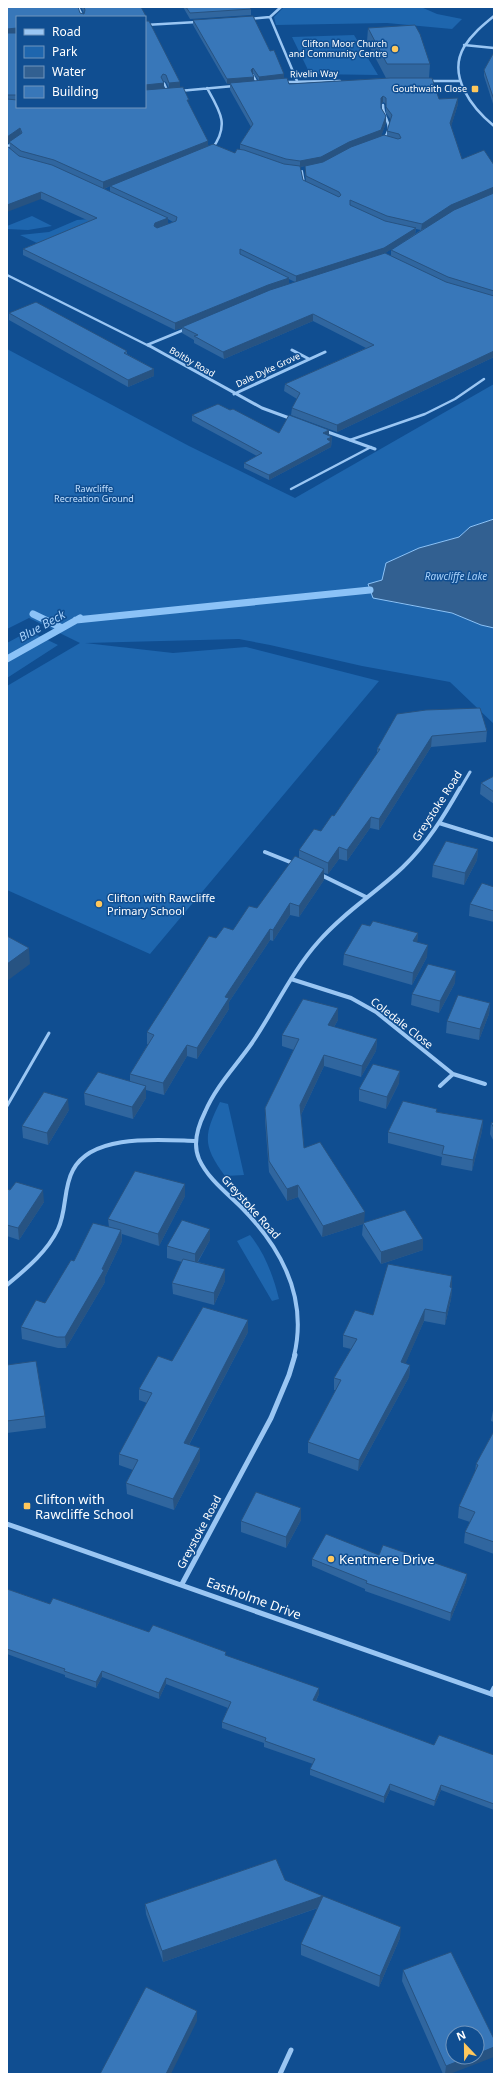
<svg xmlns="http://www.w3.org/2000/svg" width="501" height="2081" font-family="'Noto Sans',sans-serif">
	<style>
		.green { fill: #1e66ae }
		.water { fill: #326091; stroke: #8bc2f7 }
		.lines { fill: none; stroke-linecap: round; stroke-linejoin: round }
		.stream { stroke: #8bc2f7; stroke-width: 7 }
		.lane-far2 { stroke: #9ac6f3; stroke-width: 2 }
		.lane-far1 { stroke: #9ac6f3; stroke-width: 2.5 }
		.lane { stroke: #9ac6f3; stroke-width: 3 }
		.street-far3 { stroke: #9ac6f3; stroke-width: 2.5 }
		.street-far2 { stroke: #9ac6f3; stroke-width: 3 }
		.street-far1 { stroke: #9ac6f3; stroke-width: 4 }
		.street { stroke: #9ac6f3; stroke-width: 5 }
		.wall { fill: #30669f; fill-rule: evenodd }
		.shaded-wall { fill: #275382 }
		.building { fill: #3877b9; stroke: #275382 }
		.poi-dot { fill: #ffc85c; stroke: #104e91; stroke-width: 1.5 }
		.labels { text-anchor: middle; stroke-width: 3; stroke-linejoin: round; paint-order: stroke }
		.far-poi-label { font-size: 9px; fill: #fff; stroke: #104e91; text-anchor: end }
		.far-street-label { font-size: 9px; fill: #fff; stroke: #104e91 }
		.far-park-label { font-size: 9px; fill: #c2e0fe; stroke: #104e91 }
		.far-water-label { font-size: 10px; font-style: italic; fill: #a6d0fa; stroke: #104e91 }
		.street-label { font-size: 11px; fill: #fff; stroke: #104e91 }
		.poi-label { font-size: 11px; fill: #fff; stroke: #104e91; text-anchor: start }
		.water-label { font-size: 12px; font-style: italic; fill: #a6d0fa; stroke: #104e91 }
		.near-poi-label { font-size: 13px; fill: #fff; stroke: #104e91; text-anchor: start }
		.near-street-label { font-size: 13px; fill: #fff; stroke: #104e91 }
	</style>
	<rect width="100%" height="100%" fill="#104e91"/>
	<path class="green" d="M284 7H421L437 14 462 19 452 29 387 23 276 25 274 17Z
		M354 35 378 75 310 74 292 37Z
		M32 216 52 226 28 230 7 229V226Z
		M89 219 96 222 37 243 20 235 49 232 77 220Z
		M7 349 189 446 295 498 494 384V519L470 527 459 537 419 548 382 580 368 584 391 602 452 613 481 625 494 628V724L450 682 362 666 270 645 239 639 85 643 173 653 246 647 379 681 150 954 7 890V686L80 643 29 618 7 629Z
		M29 631 58 645 7 678V643Z
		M220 1102 228 1104 244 1175 225 1176C203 1146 203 1136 220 1102Z
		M250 1235C265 1254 273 1275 279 1299L272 1301 237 1241Z"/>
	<path class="water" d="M494 519V628L481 625 452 613 373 598 368 584 382 580 386 563 419 548 459 537 470 527Z"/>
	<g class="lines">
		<path class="stream" d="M33 614 62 628
			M76 620 370 590
			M7 659 80 618"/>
		<path class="lane-far2" d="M253 75 257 83
			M164 83 168 92
			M302 171 304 183"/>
		<path class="lane-far1" d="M350 440 425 414 455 399 484 379
			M291 489 371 447"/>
		<path class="lane" d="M7 1106 49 1033"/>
		<path class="street-far3" d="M78 7 83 17
			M281 7 270 17 297 81
			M494 16C483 25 472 34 464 47 447 76 472 108 494 126
			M250 19 270 17
			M145 25 197 22
			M464 45 494 48
			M429 81H460
			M283 82 340 81
			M207 88C220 111 230 125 212 149
			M179 91 234 86
			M383 105C383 122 396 123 383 140
			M7 147 14 142
			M7 275 149 346
			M147 345 186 329"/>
		<path class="street-far2" d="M148 345 262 408 292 419
			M292 350 309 359
			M234 394 325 352
			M325 431 375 449
			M460 789 470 772"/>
		<path class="street-far1" d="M439 823 494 840
			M265 852 295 864
			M319 874 366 897
			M291 979 351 998 376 1012 453 1074 485 1084
			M440 1086 453 1074
			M7 1285C26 1269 47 1252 58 1229 67 1210 63 1188 73 1170 92 1133 161 1140 195 1141
			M294 1356C308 1298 282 1249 243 1209 227 1193 208 1179 199 1159 192 1143 198 1126 205 1112 216 1086 236 1066 252 1043 275 1009 292 971 319 941 344 912 376 893 403 867 427 844 444 816 460 788"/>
		<path class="street" d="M7 1524 494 1695
			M182 1584 271 1418 289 1375 295 1355
			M491 1694 494 1688
			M280 2074 291 2050"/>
	</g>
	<path class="wall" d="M7 7 80 13 84 14V13L81 7H141L146 21 180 82V88L189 105 208 147 235 153 240 149V144L251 127 230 90V84H227L193 25V20L270 51 284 74V79L289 84 386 78 367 42 368 28 430 64 429 78 439 99 458 98V104L451 126 462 159 494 165V357L337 432 291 415 292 408 297 399 284 391 285 384 366 348 313 321 224 359 194 343V340L182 333V328L175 330 23 255V249L89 221 41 199 10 148 9 142 7 144ZM17 17 145 107H17ZM252 73H253L259 81H254ZM163 81 166 82 169 88 164 89ZM383 102 386 104V113L391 120 387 131V136H381L386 123V116L381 108V104ZM305 166V172L306 181 303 180 300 167ZM110 186V192L104 189ZM168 219 173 222 168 224ZM416 229 421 230 391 250V256L385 253 415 234ZM289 279 295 282 289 284Z
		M183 7H249L251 9V15L190 19Z
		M494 52V107L484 76V70Z
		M9 313 127 351V354L154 369V376L128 387 9 320Z
		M230 410 279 433 329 435 332 437 331 447 269 480 244 468V463L257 456 192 421V415Z
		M397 714 487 731 486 742 431 747 379 830 370 828 347 861 339 859 328 874 324 873V880L299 917 290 915 273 941 270 940 229 1002V1009L197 1059 187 1056 164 1095 146 1090V1098L133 1119 85 1105 84 1093 130 1081V1074L148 1044H147V1032L216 938 233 930 257 908 299 858V850L321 831 334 816 377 754V749Z
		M494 776V804L480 794 481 783Z
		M478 849 477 860 464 885 432 877 433 865Z
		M494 887V922L469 916 470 904Z
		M370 926 418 933 417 942 427 957 412 985 343 965 344 954Z
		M455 983 439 1013 411 1005 412 994Z
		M490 1003 489 1014 479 1040 446 1033 447 1021Z
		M338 1008V1020L334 1027 377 1039 376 1051 361 1077 324 1066 301 1115 304 1148 364 1223 423 1250 381 1264 362 1235 363 1224 322 1237 298 1197 287 1201 269 1172 265 1120V1108L294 1050 282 1046V1035Z
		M399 1083 386 1109 359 1101V1089Z
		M437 1109V1112L483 1120 482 1131 472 1171 441 1165 442 1157 388 1143V1132Z
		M69 1110 48 1145 23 1138 22 1126Z
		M494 1122V1142L490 1134 491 1123Z
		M185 1184V1196L159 1246 122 1234V1241L105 1277V1282L66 1348H58L22 1339 21 1327 45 1303 74 1261 109 1227 108 1219Z
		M7 1189 44 1202 19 1240 7 1236Z
		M210 1240 198 1262 225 1269V1281L214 1305 173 1294 172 1283 182 1262 167 1258V1246Z
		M452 1287 451 1299 445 1325 424 1321 405 1364 410 1365 409 1377 358 1471 308 1453V1442L336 1390H334V1378L351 1349 343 1347V1335L373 1315Z
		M248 1332 189 1445 200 1460 174 1510 127 1494 126 1483 133 1470 119 1465V1454L147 1403 139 1400V1389L172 1361Z
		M7 1365 45 1416 46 1428 7 1433Z
		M494 1408V1422L491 1421 493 1410Z
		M494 1431V1554L464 1543 465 1532 470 1522 458 1518 459 1506 475 1472 476 1464Z
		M301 1520 286 1548 241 1532V1521Z
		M379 1555 467 1574 466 1582 450 1621 365 1591V1589L312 1566V1559Z
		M7 1589 50 1604 149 1632 226 1652V1656L319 1694 316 1701 434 1745 494 1755V1810L441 1790 434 1806 390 1790 384 1803 310 1775V1769L313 1764 264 1747V1743L222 1728V1722L228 1708 166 1684 159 1699 102 1677 96 1688 65 1677V1675L7 1654Z
		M285 1880 400 1938 379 1987 301 1955V1944L318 1908 163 1962 146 1914 145 1904Z
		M403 1970 450 2074H443L402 1981Z"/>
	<path class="shaded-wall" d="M16 27 17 33 7 35V29Z
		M253 68V73L251 75V70Z
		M284 74V79L259 81V77Z
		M254 77V82L227 84V79Z
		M180 82V88L169 89V83Z
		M164 83V90L145 91V85Z
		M383 96V102L380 105 381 98Z
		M458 98V104L450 130V123Z
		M386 116V123L381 137 321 163 300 167V161Z
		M20 128 21 134 7 144V137Z
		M208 141V147L103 189V182Z
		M493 187V193L421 230 422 224 451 205Z
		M41 192V199L7 212V205Z
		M168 218V225L155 230 154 226 155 223Z
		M416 228 415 234 384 254 296 283V276Z
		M289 278V285L182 327V328L175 330V323L268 285Z
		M313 314V321L224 359 223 352Z
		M494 351V357L337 432V425Z
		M154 369V376L128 387V380Z
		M329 430V435L323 433Z
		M332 437 331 447 269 480V475Z
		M432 736 431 747 379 830V819Z
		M371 817 370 828 347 861V850Z
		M339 847V859L328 874V863Z
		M478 849 477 860 464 885 465 873Z
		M324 869V880L299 917V906Z
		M290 903V915L273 941V930Z
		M270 929V940L229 1002V1009L197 1059V1048L225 997Z
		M418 933 417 945 413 941Z
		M428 945 427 957 412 985 413 973Z
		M29 948 30 964 7 981V964Z
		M456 971 455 983 439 1013 440 1001Z
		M490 1003 489 1014 479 1040 480 1029Z
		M338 1008V1020L328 1037V1025Z
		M377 1039 376 1051 361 1077 362 1066Z
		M187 1045V1056L164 1095 163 1083Z
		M324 1055V1066L300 1117V1105Z
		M400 1071 399 1083 386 1109 387 1097Z
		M146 1086V1098L133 1119 132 1107Z
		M68 1099 69 1110 48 1145 47 1133Z
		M483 1120 482 1131 472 1171 473 1160Z
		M185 1184V1196L159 1246 158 1234Z
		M298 1185V1197L287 1201V1189Z
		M43 1190 44 1202 19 1240 18 1228Z
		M365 1212 364 1224 363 1223V1224L322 1237 323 1226Z
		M210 1229V1240L195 1266V1254Z
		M121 1230 122 1241 105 1277V1282L66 1348 65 1337 102 1269Z
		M423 1239V1250L381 1264V1252Z
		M225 1269V1281L214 1305V1293Z
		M452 1276V1288L450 1287Z
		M452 1288 451 1299 445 1325 446 1313Z
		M425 1309 424 1321 401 1374V1362Z
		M248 1320V1332L184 1454V1443Z
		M410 1365 409 1377 358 1471 359 1460Z
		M200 1448V1460L174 1510 173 1499Z
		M301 1508V1520L286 1548V1537Z
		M467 1574 466 1582 450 1621 451 1613Z
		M102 1671V1677L96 1688V1682Z
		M166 1678V1684L159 1699V1693Z
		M319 1688V1694L313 1706V1700Z
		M390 1784V1790L384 1803V1797Z
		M441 1785V1790L434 1806 435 1801Z
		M323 1896V1906L163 1962 162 1951Z
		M401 1927 400 1938 379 1987 380 1976Z
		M197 2011V2021L171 2074H166Z
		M494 2047V2057L450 2074H445L446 2066 469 2057H477V2054Z"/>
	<path class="building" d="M7 7H78L80 13 84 14 85 10 84 7H141L146 16 144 17H17V28L7 29Z
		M186 7H249L251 9 190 13Z
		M253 16 270 51 274 50 284 74 259 77 253 68 251 70 254 77 227 79 193 20Z
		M145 21H149L180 82 169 83 166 75 163 74 161 77 164 83 145 85Z
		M415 25 420 34 430 64H387L368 28Z
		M7 33H17V95H7Z
		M494 52V100L484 70Z
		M287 78 289 84 390 78H432L439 99 458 98 450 123 462 159 484 150 494 165V187L451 205 422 224 387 216 350 200V205L385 221 416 228 384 248 296 276 240 249V254L289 278 268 285 175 323 23 249 97 218 41 192 7 205V146L19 156 52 165 168 218 155 223 154 226 157 228 176 221 177 217 110 186 213 144 235 153 237 149 244 150 284 164 300 166 303 180 339 197 341 195 339 192 306 176 305 166 323 162 351 147 384 135 398 139 401 138 399 134 387 131 392 115 386 107V98L383 96 381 98V108L386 116 381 130 349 142 321 157 300 161 286 159 240 144 253 124 230 83Z
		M183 87 189 100H187L208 141 103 182 54 160 21 151 9 142 22 133 20 128 7 137V99L17 100V107H145V90Z
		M494 193V291L448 277 391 250 454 210Z
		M385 253 446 282 494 296V351L337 425 292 408 300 393 285 384 374 345 313 314 223 352 194 336 198 335 182 327 270 290Z
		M36 302 127 351 124 353 154 369 128 380 9 313Z
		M218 404 230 410 233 409 279 433 289 415 329 430 323 433 332 437 327 439 331 442 269 475 244 463 262 453 192 415Z
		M480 708 487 731 432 736 379 819 371 817 347 850 339 847 328 863 299 850 314 829 321 831 332 815 334 816 380 749H377L397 714 426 710Z
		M494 776V792L481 783Z
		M446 841 478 849 465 873 433 865Z
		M295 856 324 869 299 906 290 903 273 930 270 929 225 997 229 998 197 1048 187 1045 163 1083 130 1074 154 1035 147 1032 209 936 216 938 224 927 233 930 249 906 257 908Z
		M482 883 494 887V911L470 904Z
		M373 921 418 933 413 941 428 945 413 973 344 954 362 924 370 926Z
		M7 936 29 948 7 964Z
		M428 964 456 971 440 1001 412 994Z
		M458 995 490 1003 480 1029 447 1021Z
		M303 999 338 1008 328 1025 377 1039 362 1066 324 1055 300 1105 304 1148 320 1142 365 1212 323 1226 298 1185 287 1189 269 1161 265 1108 299 1039 282 1035Z
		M373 1064 400 1071 387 1097 359 1089Z
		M98 1072 146 1086 132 1107 84 1093Z
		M44 1092 68 1099 47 1133 22 1126Z
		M403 1101 437 1109 436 1112 483 1120 473 1160 442 1154 444 1146 388 1132Z
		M494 1122V1128L491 1123Z
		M135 1171 185 1184 158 1234 108 1219Z
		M16 1182 43 1190 18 1228 7 1225V1189L10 1190Z
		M405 1210 423 1239 381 1252 363 1223Z
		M182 1220 210 1229 195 1254 167 1246Z
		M93 1223 121 1230 102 1269 104 1270 65 1337H57L21 1327 36 1300 45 1303 71 1260 74 1261Z
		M183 1259 225 1269 214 1293 172 1283Z
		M388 1264 452 1276 450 1287 452 1288 446 1313 425 1309 401 1362 410 1365 359 1460 308 1442 341 1380 334 1378 357 1339 343 1335 355 1310 373 1315Z
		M203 1307 248 1320 184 1443 200 1448 173 1499 126 1483 138 1460 119 1454 152 1393 139 1389 158 1356 172 1361Z
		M36 1361 45 1416 7 1421V1365Z
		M494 1431V1542L465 1532 475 1512 459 1506 478 1465 476 1464Z
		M256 1492 301 1508 286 1537 241 1521Z
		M326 1534 379 1555 383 1545 467 1574 451 1613 366 1583 367 1581 312 1559Z
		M7 1589 50 1604 53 1598 149 1632 153 1625 226 1652 225 1655 319 1688 313 1700 434 1745 439 1735 494 1755V1804L441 1785 435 1801 390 1784 384 1797 310 1769 315 1759 265 1741 266 1738 222 1722 231 1702 166 1678 159 1693 102 1671 96 1682 64 1671 65 1669 7 1649Z
		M276 1859 285 1880 323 1896 162 1951 145 1904Z
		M323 1896 401 1927 380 1976 301 1944Z
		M451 1952 494 2039V2047L477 2054V2033H453V2057H469L446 2066 403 1970Z
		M146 1987 197 2011 166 2074H100Z"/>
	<g class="poi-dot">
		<circle cx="395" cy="49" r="4"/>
		<rect x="471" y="85" width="8" height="8" rx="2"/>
		<circle cx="99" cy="904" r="4"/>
		<rect x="23" y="1502" width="8" height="8" rx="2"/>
		<circle cx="331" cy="1559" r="4"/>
	</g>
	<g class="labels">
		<g class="far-poi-label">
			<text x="387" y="47">Clifton Moor Church<tspan x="387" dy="10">and Community Centre</tspan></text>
			<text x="467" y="92">Gouthwaith Close</text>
		</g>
		<g class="far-street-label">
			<text transform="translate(314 74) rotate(-1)" y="3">Rivelin Way</text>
			<text transform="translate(192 362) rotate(30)" y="3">Boltby Road</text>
			<text transform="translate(268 370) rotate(-25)" y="3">Dale Dyke Grove</text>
		</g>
		<g class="far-park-label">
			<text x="94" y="492">Rawcliffe<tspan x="94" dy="10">Recreation Ground</tspan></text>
		</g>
		<g class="far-water-label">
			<text x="456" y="580">Rawcliffe Lake</text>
		</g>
		<g class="street-label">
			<text transform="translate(437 806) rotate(-57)" y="4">Greystoke Road</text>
			<text transform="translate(402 1023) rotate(38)" y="4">Coledale Close</text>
			<text transform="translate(251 1207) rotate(48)" y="4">Greystoke Road</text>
			<text transform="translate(199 1532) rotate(-62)" y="4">Greystoke Road</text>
		</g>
		<g class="poi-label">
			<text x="107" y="902">Clifton with Rawcliffe<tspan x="107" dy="13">Primary School</tspan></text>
		</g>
		<g class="water-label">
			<text transform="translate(42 626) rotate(-29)" y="4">Blue Beck</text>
		</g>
		<g class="near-poi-label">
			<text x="35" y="1504">Clifton with<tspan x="35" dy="15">Rawcliffe School</tspan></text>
			<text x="339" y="1564">Kentmere Drive</text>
		</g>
		<g class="near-street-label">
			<text transform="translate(254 1598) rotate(20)" y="5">Eastholme Drive</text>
		</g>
	</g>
	<rect width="501" height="2081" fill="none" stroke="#ffffff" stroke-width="16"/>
	<rect x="16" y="16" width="130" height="92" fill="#104e91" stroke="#7095bd"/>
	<rect x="24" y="29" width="20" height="6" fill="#9ac6f3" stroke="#7095bd"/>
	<text x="52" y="36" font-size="12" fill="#ffffff">Road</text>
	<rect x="24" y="46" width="20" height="12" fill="#1e66ae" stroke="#7095bd"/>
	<text x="52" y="56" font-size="12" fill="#ffffff">Park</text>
	<rect x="24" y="66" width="20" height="12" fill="#326091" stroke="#7095bd"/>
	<text x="52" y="76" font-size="12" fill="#ffffff">Water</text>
	<rect x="24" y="86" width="20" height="12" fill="#3877b9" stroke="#7095bd"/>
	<text x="52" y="96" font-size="12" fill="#ffffff">Building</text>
	<g transform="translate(465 2045) rotate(338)"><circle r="19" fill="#104e91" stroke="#7095bd"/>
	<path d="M0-3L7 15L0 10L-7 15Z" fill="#ffc85c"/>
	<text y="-6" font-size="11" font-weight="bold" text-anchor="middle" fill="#ffffff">N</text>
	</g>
</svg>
